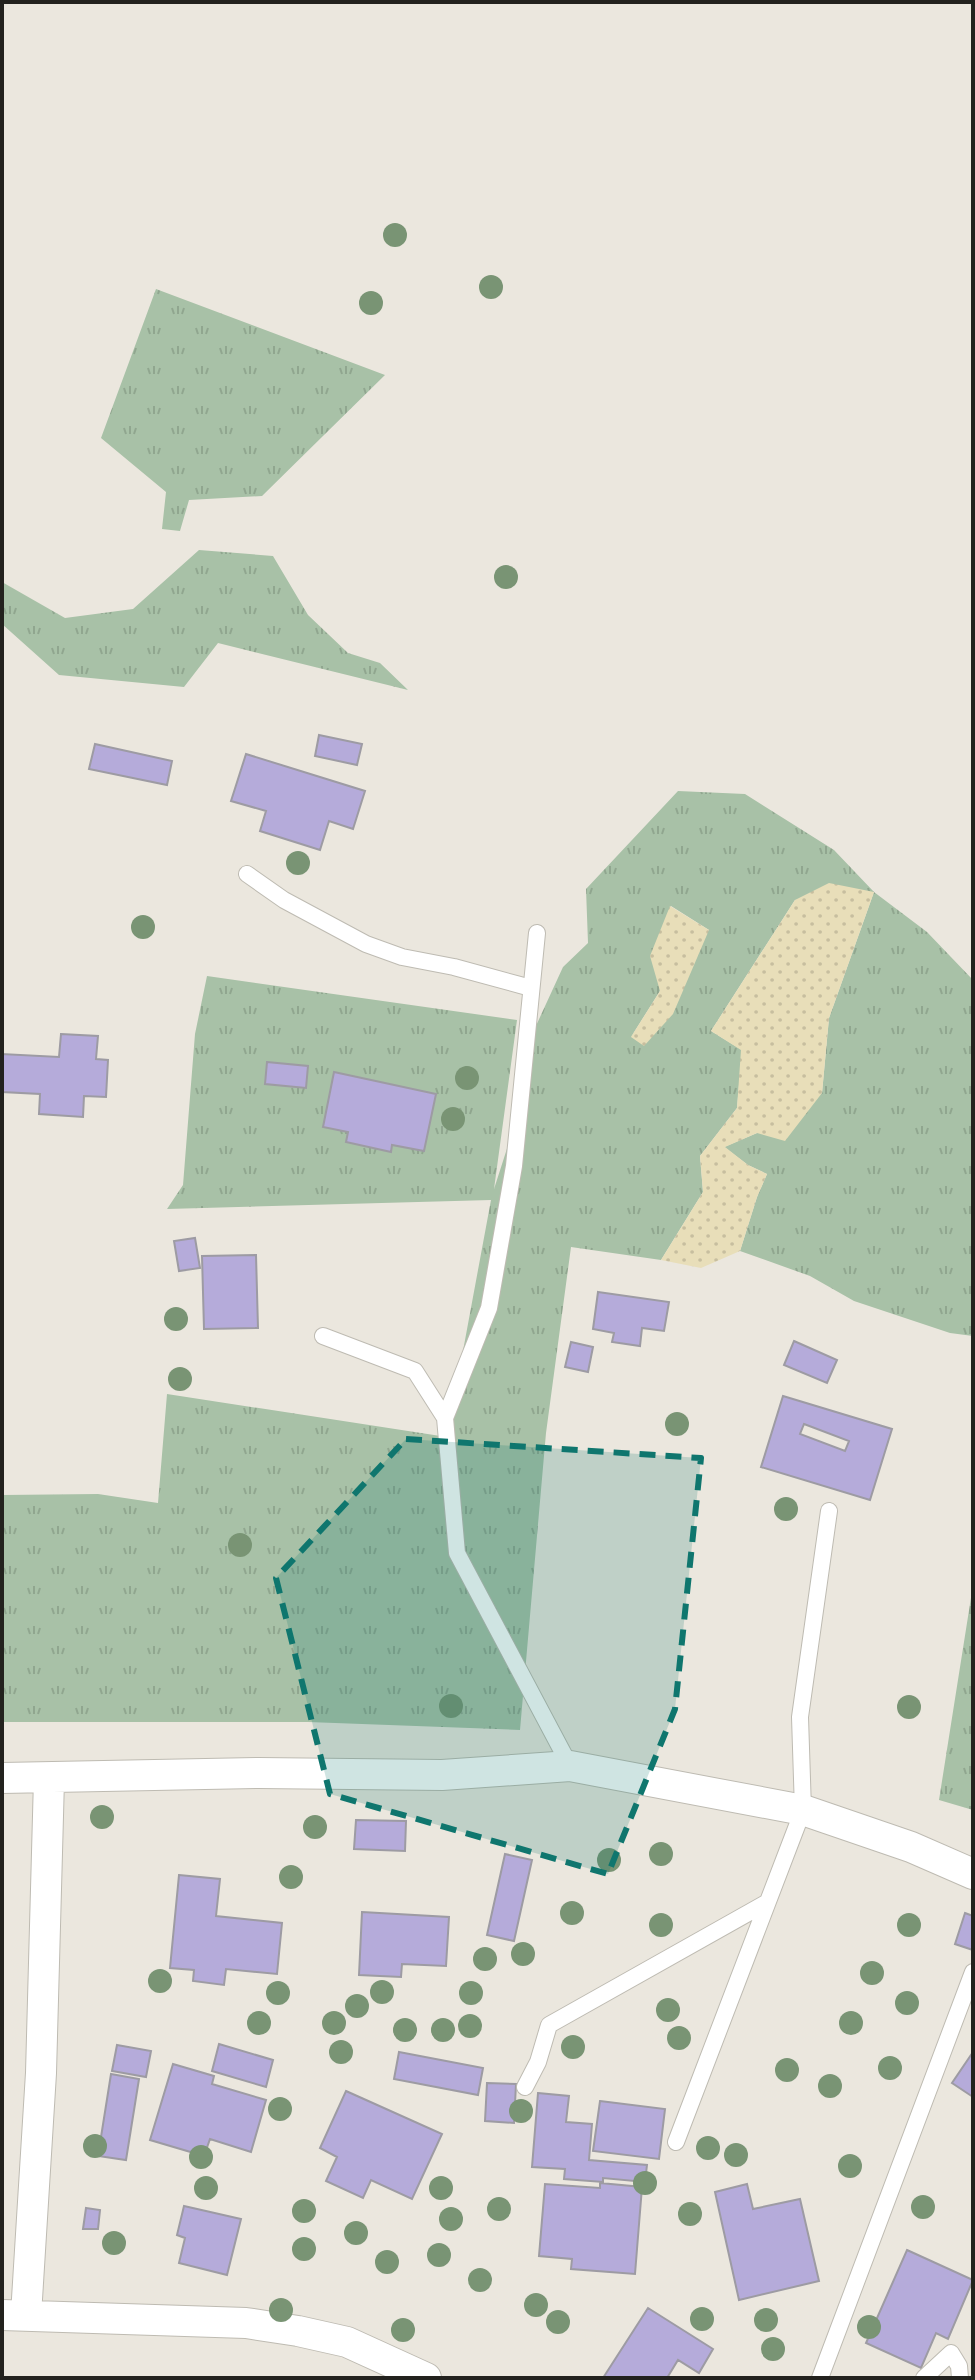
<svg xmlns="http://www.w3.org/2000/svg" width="975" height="2380" font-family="'Fira Sans Condensed',sans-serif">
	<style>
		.grass { fill: url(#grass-tufts); fill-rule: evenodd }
		.sand { fill: url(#sand-dots) }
		.building { fill: #b5abda; stroke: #9d9ba3; stroke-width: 2; fill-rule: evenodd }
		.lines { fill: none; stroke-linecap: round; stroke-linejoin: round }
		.lane-casing { stroke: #bebbb2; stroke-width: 18 }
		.street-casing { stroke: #bebbb2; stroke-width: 32 }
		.lane { stroke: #fff; stroke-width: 16 }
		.street { stroke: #fff; stroke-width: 30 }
		.tree { fill: #799474 }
		.marked { fill: #0f766e; fill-opacity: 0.2; stroke: #0f766e; stroke-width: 6; stroke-dasharray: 16 10; stroke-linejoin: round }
	</style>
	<defs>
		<pattern id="grass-tufts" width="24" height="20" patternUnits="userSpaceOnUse" patternTransform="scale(2)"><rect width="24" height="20" fill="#a8c1a7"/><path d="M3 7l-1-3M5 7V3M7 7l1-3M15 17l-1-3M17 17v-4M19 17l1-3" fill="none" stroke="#90a68f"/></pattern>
		<pattern id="sand-dots" width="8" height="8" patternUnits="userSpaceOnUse" patternTransform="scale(2)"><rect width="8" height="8" fill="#e8deb9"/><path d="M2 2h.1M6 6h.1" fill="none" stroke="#c7be9f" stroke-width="1.8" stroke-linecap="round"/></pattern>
	</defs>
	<rect width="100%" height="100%" fill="#ebe7de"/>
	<path class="grass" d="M156 289 385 375 262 496 189 500 180 531 162 529 166 492 101 438Z
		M199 550 273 556 308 615 348 653 380 663 408 690 218 643 184 687 59 675 2 624V582L65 618 133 609Z
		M678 791 745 794 834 850 874 892 927 932 973 980V1336L950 1333 854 1301 810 1276 740 1251 757 1197 767 1174 748 1165 724 1147 757 1133 822 1093 829 1018 874 892 795 900 711 1031 742 1050 737 1108 700 1156 703 1192 661 1260 571 1247 546 1433 520 1730 308 1722H2V1495L98 1494 158 1503 167 1394 447 1437 491 1200 167 1209 183 1185 195 1034 207 976 517 1020 494 1189 531 1074 529 1041 563 967 588 943 586 889ZM671 906 709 930 631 1037 660 991Z
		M973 1585V1810L939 1800Z"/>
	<path class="sand" d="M829 883 874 892 829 1018 822 1093 785 1141 757 1133 725 1147 748 1165 767 1174 757 1197 740 1251 701 1268 661 1260 703 1192 700 1156 737 1108 741 1050 711 1031 795 900Z
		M670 906 709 930 673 1014 644 1046 631 1037 660 991 650 956Z"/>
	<path class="building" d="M319 735 362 744 357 765 315 756Z
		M95 744 172 761 167 785 89 769Z
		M246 754 365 791 353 829 329 821 320 850 260 831 266 811 231 801Z
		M61 1034 98 1036 96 1059 108 1060 106 1097 84 1096 83 1117 39 1114 40 1094 2 1092V1054L59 1057Z
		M267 1062 308 1066 306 1088 265 1084Z
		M334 1072 436 1094 424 1151 392 1145 391 1152 346 1142 348 1132 323 1127Z
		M195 1238 200 1268 179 1271 174 1241Z
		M256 1255 258 1328 204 1329 202 1256Z
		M598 1292 669 1302 664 1331 642 1328 640 1346 612 1342 614 1333 593 1329Z
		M794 1341 837 1360 827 1383 784 1365Z
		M571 1342 593 1347 588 1372 565 1367Z
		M783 1396 892 1429 870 1500 761 1467ZM804 1424 849 1441 845 1451 800 1434Z
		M356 1820 406 1821 405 1851 354 1849Z
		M505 1854 532 1860 514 1941 487 1935Z
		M179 1875 220 1879 216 1916 282 1923 277 1974 226 1969 224 1985 193 1981 194 1970 170 1968Z
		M362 1912 449 1917 446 1966 402 1964 401 1977 359 1975Z
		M965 1913 973 1916V1950L955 1944Z
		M219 2044 273 2060 266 2087 212 2071Z
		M117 2045 151 2051 146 2077 112 2071Z
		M399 2052 483 2068 478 2095 394 2079Z
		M973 2052V2097L952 2083Z
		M173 2064 214 2076 212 2084 266 2100 251 2152 210 2139 204 2156 150 2140Z
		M111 2074 139 2079 126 2160 98 2156Z
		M487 2083 516 2084 514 2123 485 2121Z
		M346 2091 442 2134 412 2199 371 2180 363 2198 326 2181 337 2157 320 2148Z
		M538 2093 569 2096 566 2122 592 2124 589 2160 647 2165 645 2182 603 2178V2182L564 2179 565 2169 532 2167Z
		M600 2101 665 2109 659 2159 593 2151Z
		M600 2183 642 2187 635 2274 571 2269 572 2259 539 2256 545 2184 600 2188Z
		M747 2184 753 2209 800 2199 819 2281 739 2300 715 2192Z
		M184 2206 241 2219 227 2275 179 2263 185 2238 177 2235Z
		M86 2208 100 2210 98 2229H83Z
		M907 2250 973 2280 948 2339 936 2333 921 2368 866 2343Z
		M648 2308 713 2349 699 2373 678 2360 667 2378H603Z"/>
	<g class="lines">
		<defs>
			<path id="lane" d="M247 874 284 900 366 944 402 957 454 967 531 988
				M323 1336 415 1371 445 1418 457 1553 570 1766
				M445 1418 489 1308 514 1166 537 933
				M525 2087 538 2062 549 2025 766 1903
				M676 2142 803 1810 800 1717 829 1511
				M820 2378 973 1972
				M924 2378 951 2353 959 2366 960 2378"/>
			<path id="street" d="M2 1778 259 1773 442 1775 570 1766 803 1810 911 1847 973 1874
				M2 2315 246 2323 298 2331 347 2342 426 2378
				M26 2315 41 2073 49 1779"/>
		</defs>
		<use href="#lane" class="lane-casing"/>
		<use href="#street" class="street-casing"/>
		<use href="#lane" class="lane"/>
		<use href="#street" class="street"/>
	</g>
	<g class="tree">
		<circle cx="395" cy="235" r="12"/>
		<circle cx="491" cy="287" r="12"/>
		<circle cx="371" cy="303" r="12"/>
		<circle cx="506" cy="577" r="12"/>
		<circle cx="298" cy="863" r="12"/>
		<circle cx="143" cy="927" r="12"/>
		<circle cx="467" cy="1078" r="12"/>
		<circle cx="453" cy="1119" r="12"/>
		<circle cx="176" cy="1319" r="12"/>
		<circle cx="180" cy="1379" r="12"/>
		<circle cx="677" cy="1424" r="12"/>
		<circle cx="786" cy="1509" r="12"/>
		<circle cx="240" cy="1545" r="12"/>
		<circle cx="451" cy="1706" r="12"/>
		<circle cx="909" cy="1707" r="12"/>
		<circle cx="102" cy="1817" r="12"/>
		<circle cx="315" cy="1827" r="12"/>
		<circle cx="661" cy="1854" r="12"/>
		<circle cx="609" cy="1860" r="12"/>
		<circle cx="291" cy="1877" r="12"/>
		<circle cx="572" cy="1913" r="12"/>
		<circle cx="661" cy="1925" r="12"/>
		<circle cx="909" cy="1925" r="12"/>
		<circle cx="523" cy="1954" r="12"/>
		<circle cx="485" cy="1959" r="12"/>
		<circle cx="872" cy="1973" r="12"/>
		<circle cx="160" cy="1981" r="12"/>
		<circle cx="382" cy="1992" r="12"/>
		<circle cx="278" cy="1993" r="12"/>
		<circle cx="471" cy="1993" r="12"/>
		<circle cx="907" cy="2003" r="12"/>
		<circle cx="357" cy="2006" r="12"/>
		<circle cx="668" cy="2010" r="12"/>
		<circle cx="259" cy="2023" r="12"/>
		<circle cx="334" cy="2023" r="12"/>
		<circle cx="851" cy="2023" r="12"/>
		<circle cx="470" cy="2026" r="12"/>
		<circle cx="405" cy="2030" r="12"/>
		<circle cx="443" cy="2030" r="12"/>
		<circle cx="679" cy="2038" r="12"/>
		<circle cx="573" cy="2047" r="12"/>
		<circle cx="341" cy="2052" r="12"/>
		<circle cx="890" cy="2068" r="12"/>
		<circle cx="787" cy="2070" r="12"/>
		<circle cx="830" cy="2086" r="12"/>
		<circle cx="280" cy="2109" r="12"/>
		<circle cx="521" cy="2111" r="12"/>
		<circle cx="95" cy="2146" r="12"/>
		<circle cx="708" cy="2148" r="12"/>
		<circle cx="736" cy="2155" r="12"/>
		<circle cx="201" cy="2157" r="12"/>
		<circle cx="850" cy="2166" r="12"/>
		<circle cx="645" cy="2183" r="12"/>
		<circle cx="206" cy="2188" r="12"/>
		<circle cx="441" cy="2188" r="12"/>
		<circle cx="923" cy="2207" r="12"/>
		<circle cx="499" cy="2209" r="12"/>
		<circle cx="304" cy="2211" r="12"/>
		<circle cx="690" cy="2214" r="12"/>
		<circle cx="451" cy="2219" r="12"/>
		<circle cx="356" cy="2233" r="12"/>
		<circle cx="114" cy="2243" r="12"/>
		<circle cx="304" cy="2249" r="12"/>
		<circle cx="439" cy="2255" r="12"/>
		<circle cx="387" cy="2262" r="12"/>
		<circle cx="480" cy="2280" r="12"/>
		<circle cx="536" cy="2305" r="12"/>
		<circle cx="281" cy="2310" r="12"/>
		<circle cx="702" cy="2319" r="12"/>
		<circle cx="766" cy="2320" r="12"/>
		<circle cx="558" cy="2322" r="12"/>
		<circle cx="869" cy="2327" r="12"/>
		<circle cx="403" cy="2330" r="12"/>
		<circle cx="773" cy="2349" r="12"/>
	</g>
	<path class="marked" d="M406 1439 701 1458 675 1709 608 1874 330 1794 276 1578Z"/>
	<rect width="975" height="2380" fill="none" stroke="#23221e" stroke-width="8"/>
</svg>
